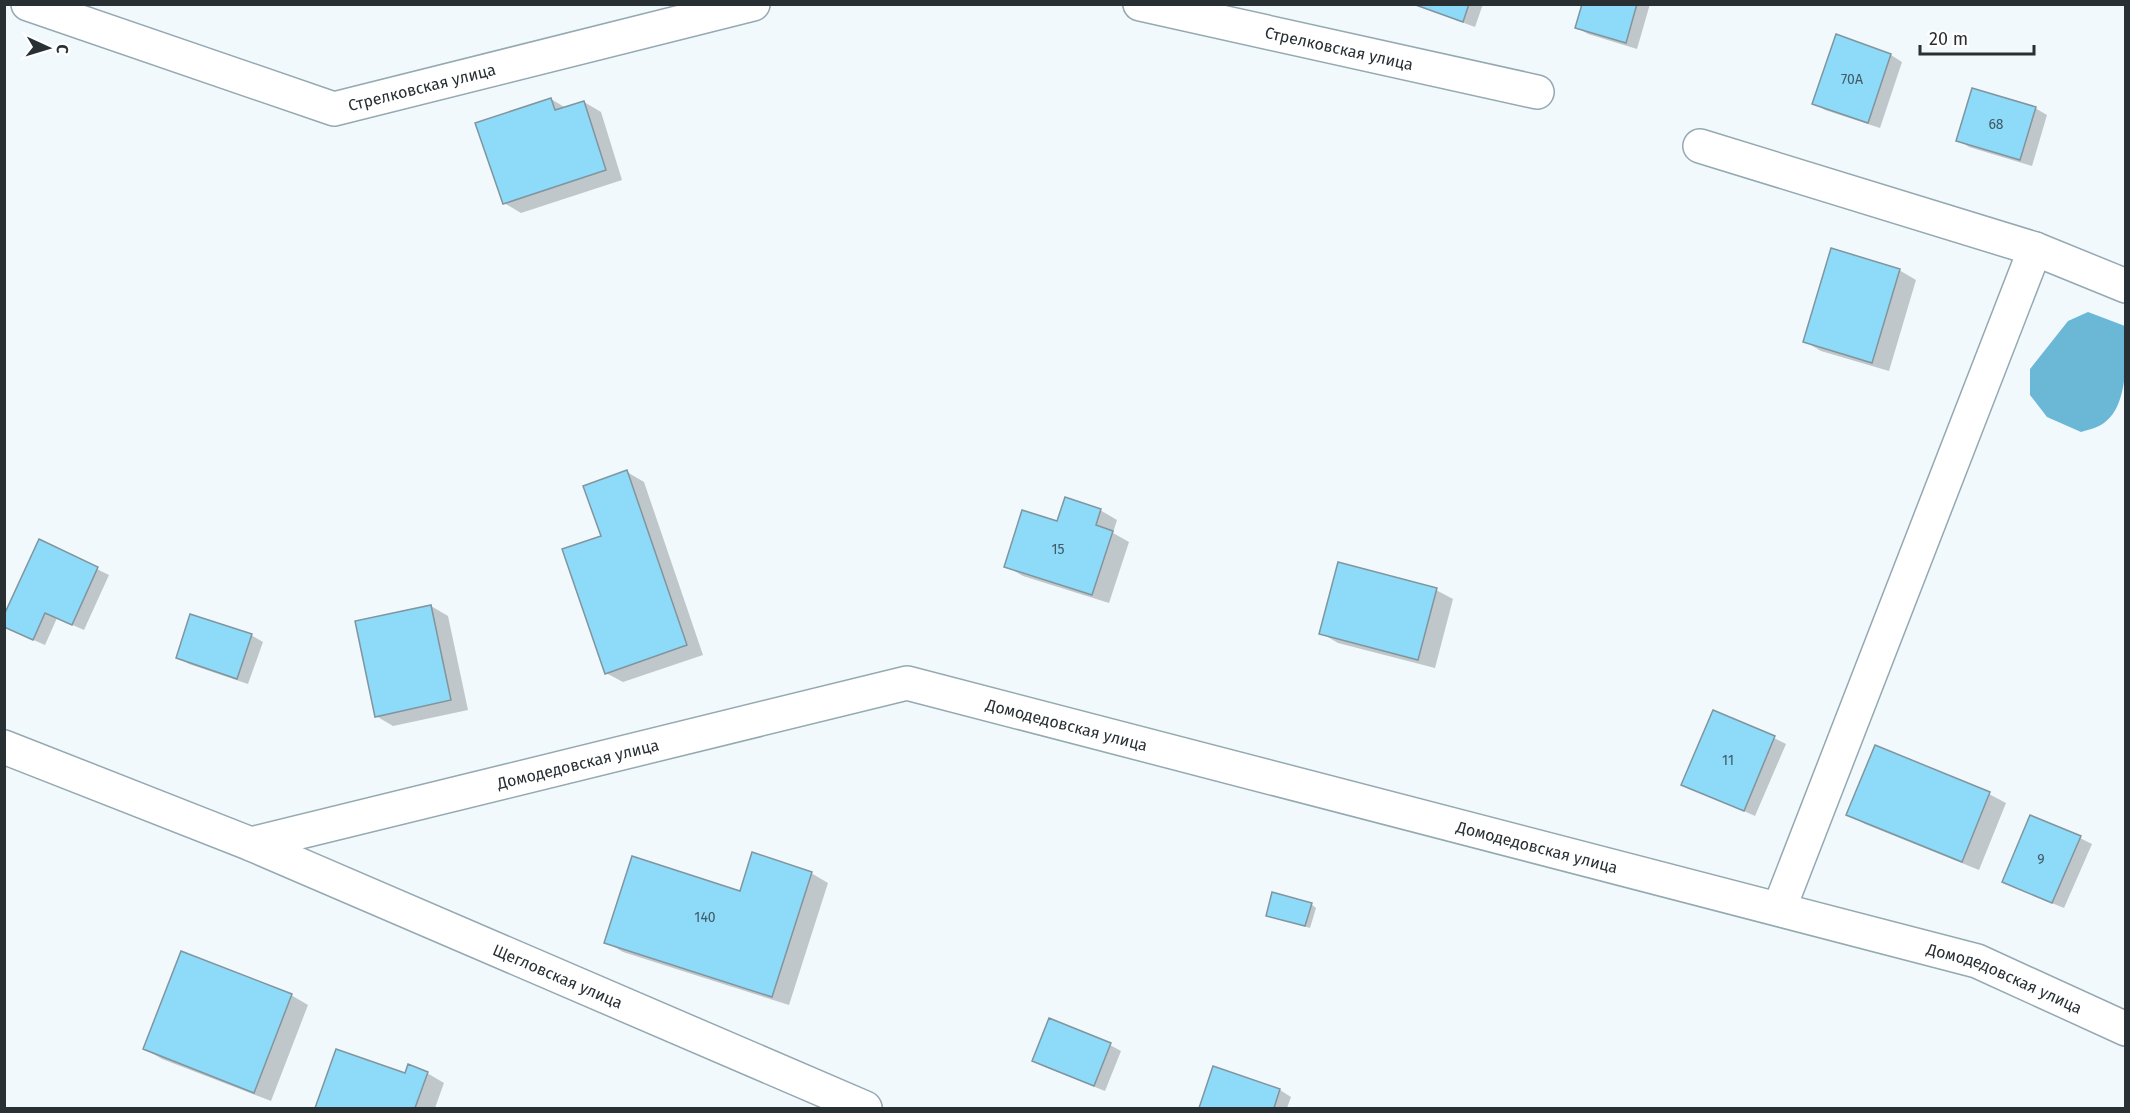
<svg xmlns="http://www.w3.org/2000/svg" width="2130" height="1113" font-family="'Fira Sans',sans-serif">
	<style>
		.water { fill: #6bb8d6 }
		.shadow { fill: #0003 }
		.building { fill: #8ddaf9; stroke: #81959e; stroke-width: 1.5 }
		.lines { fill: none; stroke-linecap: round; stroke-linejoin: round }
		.minor-casing { stroke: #94a9b2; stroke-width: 36 }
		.minor { stroke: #fff; stroke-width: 33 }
		.labels { text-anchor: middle; stroke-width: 6; stroke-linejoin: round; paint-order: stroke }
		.number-label { font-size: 14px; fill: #415a65 }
		.street-label { font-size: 16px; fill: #283034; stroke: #fff }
	</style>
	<rect width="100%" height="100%" fill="#f1f9fd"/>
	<path class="water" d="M2088 312 2125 326C2126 356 2130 411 2099 426 2093 429 2086 430 2081 432L2047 417 2030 395V369L2068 321Z"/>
	<path class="shadow" d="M1412 4H1483L1475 27Z
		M1583 4H1650L1637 49 1588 34 1576 27Z
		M1837 36 1891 55 1902 62 1880 128 1825 110 1814 103Z
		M551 99 566 108 584 102 601 112 622 180 521 213 504 203Z
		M2035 108 2047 115 2032 166 1969 147 1958 140Z
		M1899 270 1916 280 1889 371 1821 351 1804 341Z
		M627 472 644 482 703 655 623 682 606 673 603 537Z
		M1100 510 1117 520 1113 533 1129 542 1109 603 1023 576 1006 566 1058 523Z
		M40 541 109 575 84 630 57 618 45 645 13 631Z
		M1436 590 1453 599 1435 668 1338 643 1321 633Z
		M431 606 448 616 468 710 393 726 376 716Z
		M251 635 263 642 248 684 189 664 178 658Z
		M1774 738 1786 744 1755 816 1683 784Z
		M1989 794 2006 803 1979 870 1865 824 1848 814Z
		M2080 838 2092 844 2064 908 2015 888Z
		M811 873 828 883 789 1005 623 952 606 942 741 893Z
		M1311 904 1316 908 1310 928 1267 915Z
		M291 995 308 1005 271 1101 162 1059 145 1049Z
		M1110 1045 1121 1051 1105 1091 1045 1067 1034 1060Z
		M337 1051 406 1075 427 1073 444 1083 435 1108H317Z
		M1214 1068 1280 1090 1291 1097 1287 1108H1200Z"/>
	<path class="building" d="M1413 4H1469L1463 22Z
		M1582 4H1637L1626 43 1575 28Z
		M1836 34 1891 54 1868 123 1812 104Z
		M1972 88 2036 107 2020 160 1956 141Z
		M551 98 555 110 584 101 606 170 503 204 475 123Z
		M1831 248 1900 269 1872 363 1803 342Z
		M627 470 687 645 605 674 562 549 601 536 583 486Z
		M1065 497 1101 509 1096 525 1113 531 1092 595 1004 567 1022 510 1057 521Z
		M39 539 98 567 72 625 45 613 33 640 4 627V615Z
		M1338 562 1437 588 1418 660 1319 634Z
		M431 605 451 700 375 717 355 621Z
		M190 614 252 634 237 679 176 658Z
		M1713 710 1775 736 1744 811 1681 785Z
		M1875 745 1990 792 1962 862 1846 815Z
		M2030 815 2081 836 2052 903 2002 882Z
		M752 852 812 872 772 997 604 943 632 856 740 891Z
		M1272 892 1312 903 1305 926 1266 916Z
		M181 951 292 994 254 1093 143 1049Z
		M1049 1018 1111 1043 1094 1086 1032 1061Z
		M336 1049 405 1073 408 1064 428 1072 415 1108H315Z
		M1213 1066 1280 1089 1274 1108H1199Z"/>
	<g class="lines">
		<defs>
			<g id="minor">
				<path id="s1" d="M28 4 334 109 753 4"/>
				<path id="s2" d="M1140 4 1537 92"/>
				<path d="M1700 146 2035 249 2126 286"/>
				<path id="s3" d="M4 747 251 844 907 683 1977 961 2126 1029"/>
				<path id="s4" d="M251 844 865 1108"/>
				<path d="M1779 909 2035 249"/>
			</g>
		</defs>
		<use href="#minor" class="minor-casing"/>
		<use href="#minor" class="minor"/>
	</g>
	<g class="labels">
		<g class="number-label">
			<text x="1852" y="84">70А</text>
			<text x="1996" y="129">68</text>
			<text x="1058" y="554">15</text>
			<text x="1728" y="765">11</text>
			<text x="2041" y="864">9</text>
			<text x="705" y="922">140</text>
		</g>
		<g class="street-label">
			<text dy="6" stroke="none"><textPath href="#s2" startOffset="204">Стрелковская улица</textPath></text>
			<text dy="6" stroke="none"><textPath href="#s1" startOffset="414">Стрелковская улица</textPath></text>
			<text dy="6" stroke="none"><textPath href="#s3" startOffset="1106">Домодедовская улица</textPath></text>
			<text dy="6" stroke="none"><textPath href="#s3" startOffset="602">Домодедовская улица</textPath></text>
			<text dy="6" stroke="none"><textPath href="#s3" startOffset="1592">Домодедовская улица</textPath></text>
			<text dy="6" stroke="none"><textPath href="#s4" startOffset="334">Щегловская улица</textPath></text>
			<text dy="6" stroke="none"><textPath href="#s3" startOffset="2078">Домодедовская улица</textPath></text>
		</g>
	</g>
	<rect width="2130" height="1113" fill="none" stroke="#283034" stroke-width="12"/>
	<g transform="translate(48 48) rotate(94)" stroke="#ffffff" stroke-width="4.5" paint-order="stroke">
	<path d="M0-4.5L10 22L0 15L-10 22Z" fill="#283034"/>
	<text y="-9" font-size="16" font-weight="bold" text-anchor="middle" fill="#283034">С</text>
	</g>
	<path d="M1920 45v9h114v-9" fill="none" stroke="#283034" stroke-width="3"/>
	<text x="1929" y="45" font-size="18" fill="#283034" stroke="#ffffff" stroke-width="4.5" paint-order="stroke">20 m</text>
</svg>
